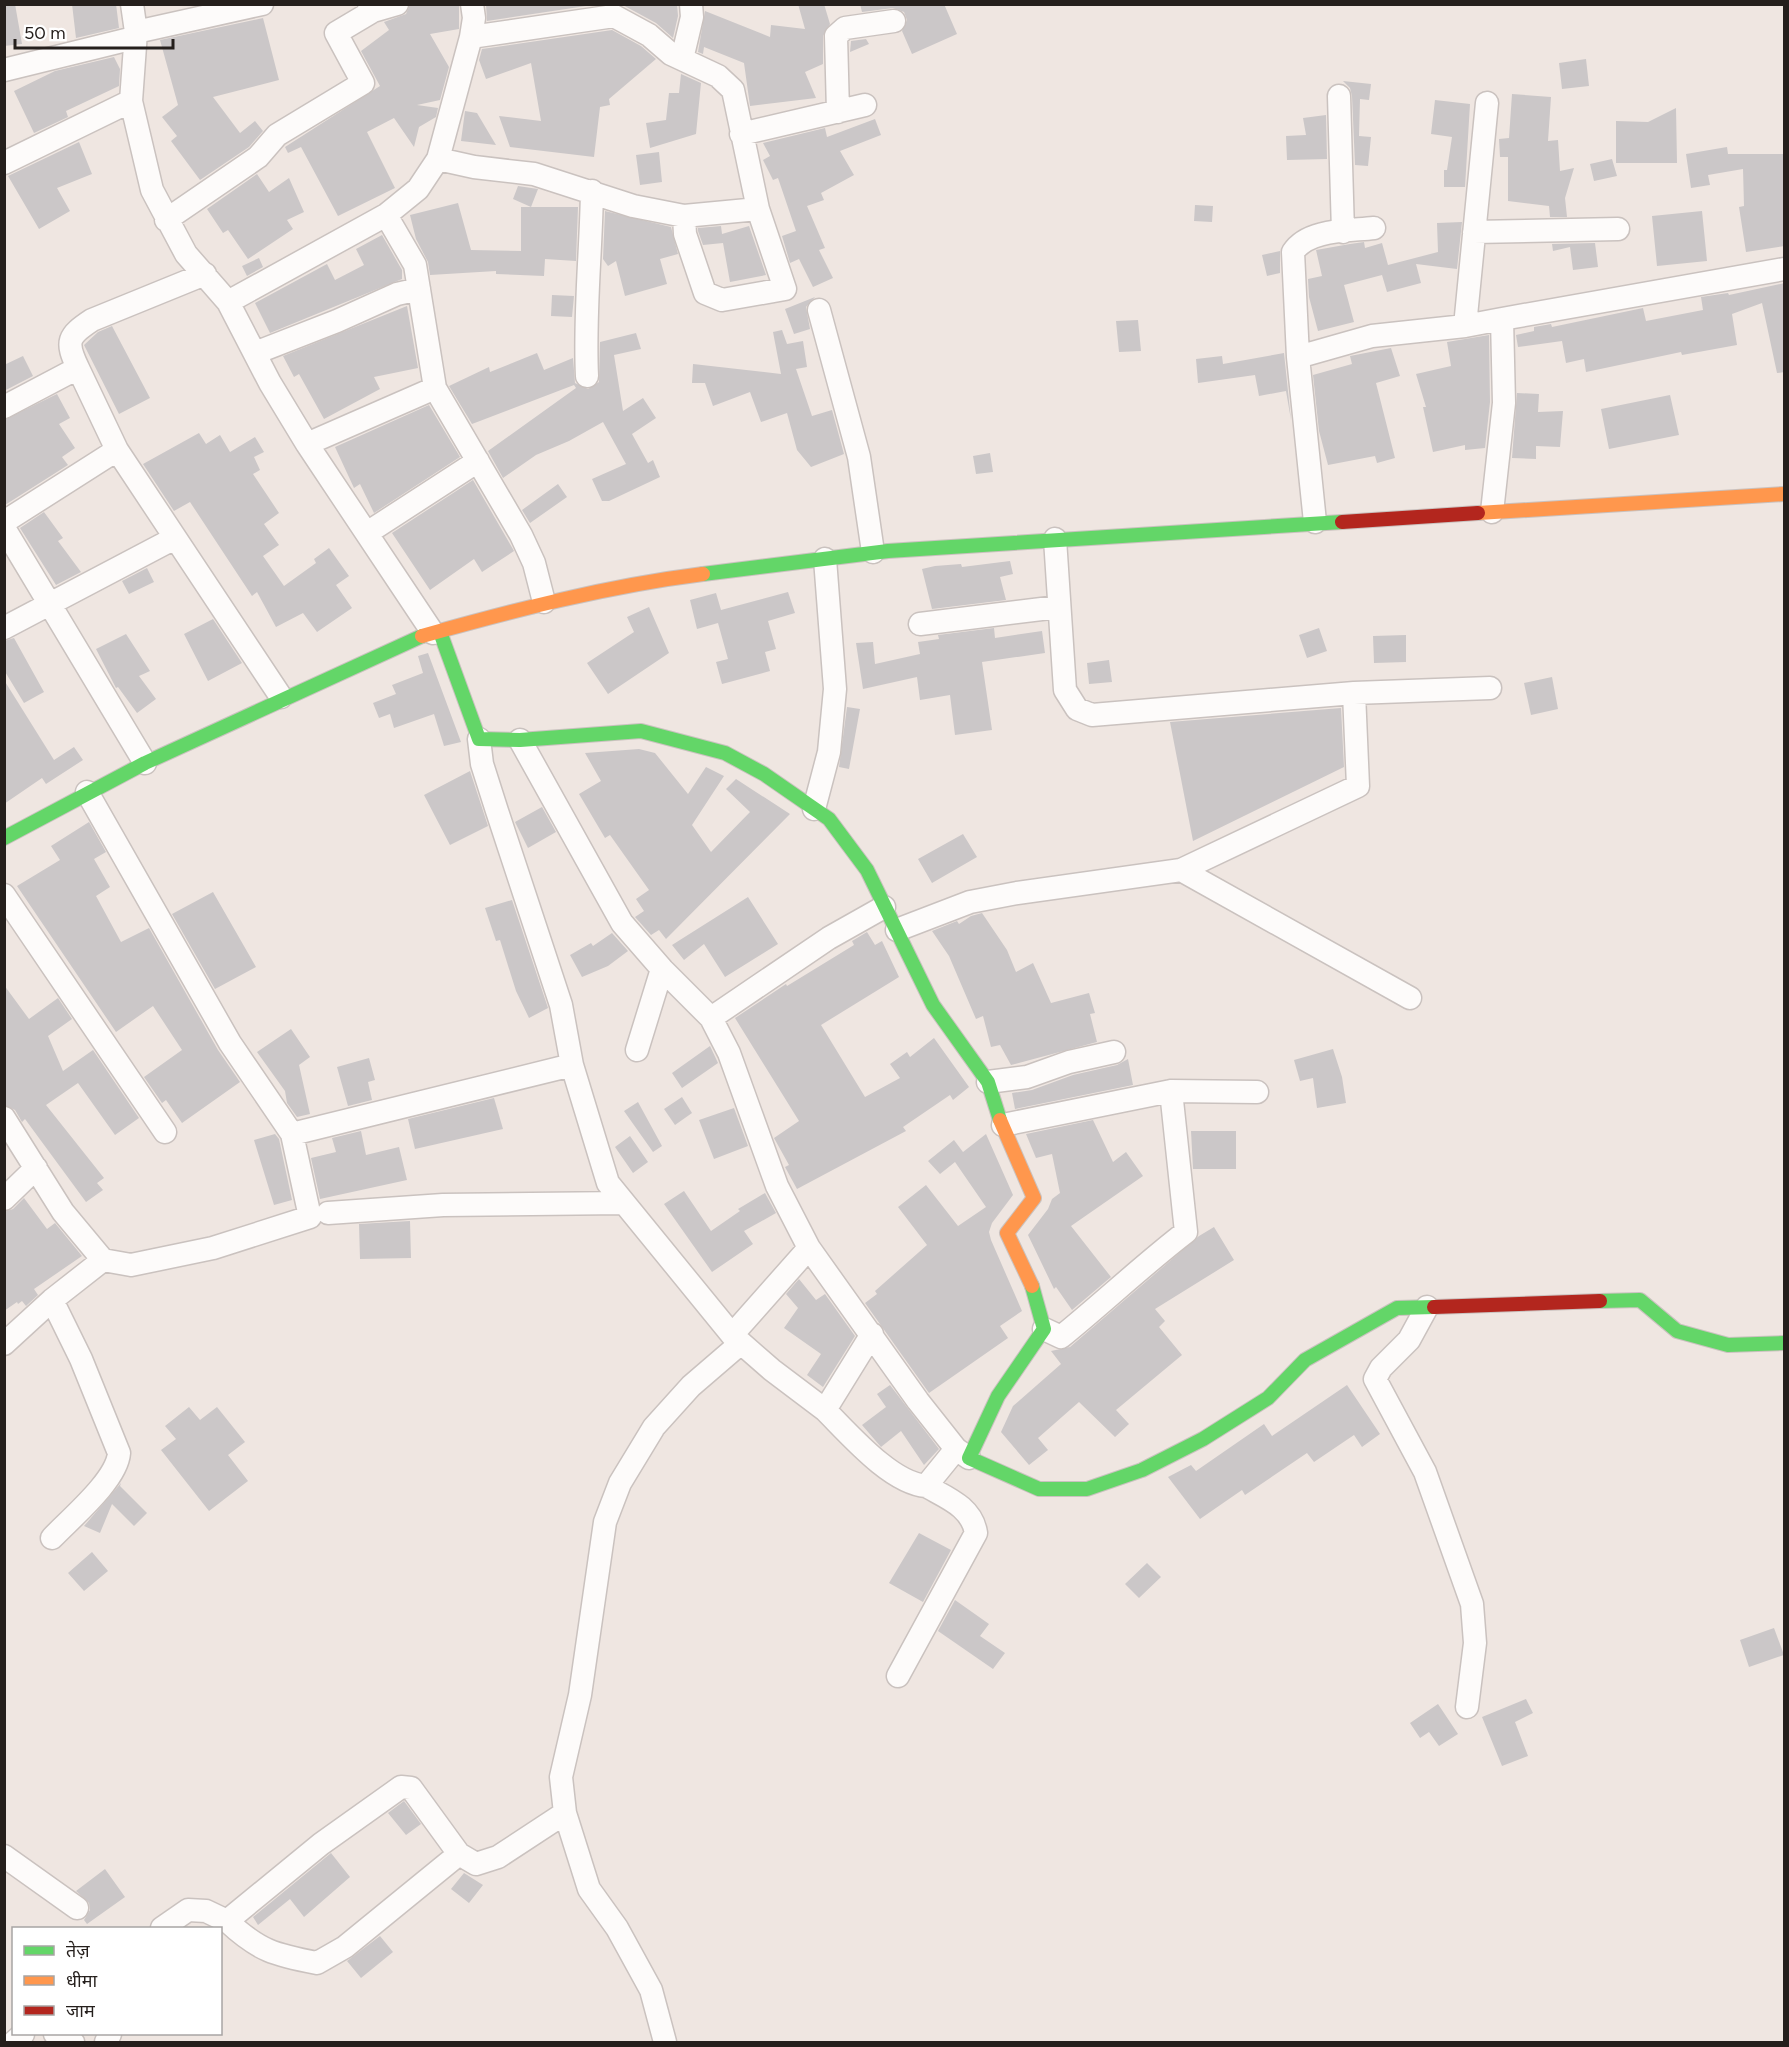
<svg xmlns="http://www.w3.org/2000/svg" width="1789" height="2047" font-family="Figtree,'Noto Sans Devanagari',sans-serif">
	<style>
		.building { fill: #cbc7c8 }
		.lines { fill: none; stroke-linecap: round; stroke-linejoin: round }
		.street-casing { stroke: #cac2bf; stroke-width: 25 }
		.fast-casing { stroke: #cac2bf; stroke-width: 16 }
		.slow-casing { stroke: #cac2bf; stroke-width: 16 }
		.jam-casing { stroke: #cac2bf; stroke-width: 16 }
		.street { stroke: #fdfbfa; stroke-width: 22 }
		.fast { stroke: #63d668; stroke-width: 14 }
		.slow { stroke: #ff974d; stroke-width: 14 }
		.jam { stroke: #b3261e; stroke-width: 14 }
	</style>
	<rect width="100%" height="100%" fill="#efe6e1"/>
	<path class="building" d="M4 4H15L22 44 4 46Z
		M72 4H116L119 28 76 38Z
		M410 4H459V29L430 34 449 67 440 100 417 105 438 108 436 117 419 127 414 147 394 118 367 132 395 188 338 216 301 147 288 153 285 147 380 86 361 51 389 30 384 22 406 14Z
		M486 4H599L487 21Z
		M621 4H677L678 16 673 38 656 23Z
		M798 4H824L830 24 823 36V64L805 72 816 98 750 106 744 63 704 47 703 54 698 52 705 11 770 37 771 25 805 29Z
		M860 4H944L957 34 912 54 902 31 907 20 904 12 893 8 862 12Z
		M263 18 279 80 213 97 240 133 255 121 263 131 249 147 200 180 171 141 177 136 162 117 178 105 160 40Z
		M612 30 641 46 656 59 609 99 610 105 600 107 594 157 510 147 499 116 541 121 531 63 486 79 479 60 482 49Z
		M866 39 869 44 850 52 851 41Z
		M114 57 120 69 119 86 66 111 68 117 34 133 14 91 55 71Z
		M1586 59 1589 86 1562 89 1559 63Z
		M681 74 701 83 696 134 650 148 646 123 666 120 669 93H679Z
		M1343 81 1371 84 1369 100 1360 99 1359 136 1371 137 1368 166 1355 165 1352 96 1350 88Z
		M1512 94 1551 97 1548 141 1558 140 1560 171 1574 168 1565 198 1567 217H1550L1549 206 1508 201V157H1500L1499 139 1509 138Z
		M1435 100 1470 104 1465 187H1444V170H1447L1452 137 1431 134Z
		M1676 108 1677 163H1616V121L1648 122Z
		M465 111 477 113 496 145 461 141Z
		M1326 115 1327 159 1287 160 1286 136 1306 135 1303 118Z
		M875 119 881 135 840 151 854 175 821 193 824 200 807 206 825 248 819 250 833 278 813 287 799 259 790 263 782 236 796 231 778 178 773 180 763 160 770 156 763 143 825 128 827 137Z
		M79 142 92 174 57 188 70 211 39 229 8 176Z
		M1727 147 1728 154H1785V246L1746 252 1739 207 1744 206 1743 169 1708 175 1710 185 1691 188 1686 154Z
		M659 152 662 182 640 185 636 155Z
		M1612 159 1617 176 1594 181 1590 164Z
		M257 174 269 192 289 178 304 212 287 220 293 229 248 259 228 230 223 233 207 209Z
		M518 186 538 189 531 207 513 199Z
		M458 203 471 250 521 251V207H578L576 261 545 259 544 276 496 274V271L430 275 428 262 416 239 410 215Z
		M1195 205 1213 206 1212 222 1194 221Z
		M605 211 671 227 678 254 660 259 667 284 625 296 616 261 608 266 603 259Z
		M1702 211 1707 261 1657 266 1652 216Z
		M1462 222 1457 269 1416 264 1421 283 1387 292 1382 275 1344 285 1354 322 1318 331 1309 297 1308 279 1322 276 1316 250 1350 244 1364 242 1365 248 1382 243 1388 265 1438 252 1437 223Z
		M721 226 722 234 749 226 766 275 730 282 723 243 703 245 698 231V228Z
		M382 235 402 270V279L270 333 255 303 327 264 335 280 364 265 356 249Z
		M1595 243 1598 267 1573 270 1570 247 1553 251 1552 244Z
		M1280 251V273L1267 276 1262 255Z
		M259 258 263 267 247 276 242 266Z
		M1785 283V372L1777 373 1762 303 1732 314 1737 345 1682 355 1681 352 1586 372 1584 359 1566 363 1562 341 1518 347 1516 335 1534 331V327L1551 324 1552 327 1643 308 1646 321 1703 310 1701 297 1728 293 1729 295Z
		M552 295 574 296 572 317 551 316Z
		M815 297 806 307 810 329 794 334 785 309Z
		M407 306 418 368 374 377 380 389 324 419 299 374 294 377 283 356Z
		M1138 320 1141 351 1119 352 1116 321Z
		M112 326 150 398 119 414 84 345 98 332Z
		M782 330 787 344 803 341 807 367 796 369 812 416 832 410 844 454 811 467 797 450 787 413 761 422 750 392 713 406 705 383H692L693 364 781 374 773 332Z
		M636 333 641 349 614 355 623 411 643 398 656 418 632 434 648 463 653 460 660 477 609 501H602L592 479 626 464 603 422 569 441 536 455 503 478 488 451 576 388 574 385 472 424 449 386 489 367 490 372 537 353 544 370 573 358 575 383 588 389 599 382 600 342Z
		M1489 335 1490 402 1485 448 1465 450V445L1433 452 1423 407H1426L1416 374 1451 366 1447 342Z
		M1391 348 1400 376 1376 383 1395 458 1377 463 1375 456 1328 465 1319 431 1313 375 1352 364 1350 356Z
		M1284 353 1291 420 1286 391 1259 396 1255 375 1198 383 1196 359 1222 356 1223 364Z
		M23 356 33 376 4 391V365Z
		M1517 393 1539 394 1538 412 1563 411 1560 447 1536 446V459L1512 458Z
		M57 394 70 418 59 424 75 448 62 457 68 465 5 505 4 420Z
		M1670 395 1679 435 1609 449 1601 409Z
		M429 405 460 457 374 513 360 484 354 488 335 447Z
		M199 433 206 444 220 435 230 452 255 437 264 452 254 457 260 470 253 474 279 513 264 524 279 545 263 556 284 586 316 563 314 559 329 548 349 576 336 585 352 608 317 632 303 613 276 627 257 592 252 596 190 502 174 511 143 464Z
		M990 453 993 472 976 474 973 456Z
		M473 480 514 551 482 572 474 559 430 590 392 533Z
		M558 484 567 497 530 523 522 510Z
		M44 512 63 538 58 541 81 572 56 585 20 528Z
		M1010 561 1013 574 1000 577 1006 600 932 609 922 569 935 566 961 564 962 567Z
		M147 568 154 582 129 594 122 581Z
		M788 592 795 613 768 621 776 649 765 652 770 671 722 684 716 662 728 659 718 623 697 629 690 600 716 593 721 610Z
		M649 607 669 653 608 694 587 663 634 632 627 617Z
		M213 619 242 663 208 681 184 634Z
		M994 628 995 638 1042 631 1045 653 982 662 992 730 955 735 950 695 920 700 917 677 863 689 856 643 873 642 875 664 920 654 918 642 939 639 938 635Z
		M1319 628 1327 651 1307 658 1299 635Z
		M126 634 150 671 139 676 156 699 137 713 118 687 116 688 96 649Z
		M1406 635V662L1374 663 1373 636Z
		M14 638 44 692 24 703 4 670V641Z
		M428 653 461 742 444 746 434 714 394 728 390 714 379 718 373 703 396 694 392 685 423 673 418 656Z
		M1109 660 1112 682 1089 684 1087 663Z
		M1552 677 1558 709 1531 715 1524 683Z
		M4 680 54 760 74 747 83 760 46 784 42 778 4 804Z
		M847 707 860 709 849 769 839 767Z
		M1341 708 1344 767 1193 841 1170 722Z
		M639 749 655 753 688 794 706 767 724 776 692 825 711 852 750 812 726 789 736 779 790 814 666 939 659 930 651 935 635 917 644 911 636 899 649 890 610 835 605 838 579 794 601 781 585 753Z
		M470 771 488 826 450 845 424 795Z
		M542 807 556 832 528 848 515 822Z
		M89 822 106 852 94 859 110 887 96 896 121 942 149 928 218 1050 240 1082 182 1123 166 1100 162 1103 144 1077 182 1050 153 1006 116 1032 17 886 60 860 51 846Z
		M963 834 977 857 932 883 918 859Z
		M213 892 256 967 215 989 172 914Z
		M748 897 778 944 725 977 704 944 684 960 672 945Z
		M512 900 548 1008 529 1018 516 991 500 940 496 941 485 908Z
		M982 913 1007 950 1016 972 1033 963 1051 1003 1089 993 1095 1013 1090 1014 1097 1042 1011 1065 1000 1045 991 1047 983 1016 976 1019 949 956 932 931 957 921 959 924 971 916Z
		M867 932 875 945 882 941 899 977 821 1025 865 1097 900 1078 890 1064 907 1052 910 1057 934 1038 969 1087 953 1100 950 1095 903 1127 906 1131 797 1189 785 1167 789 1165 774 1138 799 1121 735 1018 786 984 787 986 854 945 852 941Z
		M612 933 628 951 608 966 582 977 570 955 591 943 593 946Z
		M4 985 29 1019 58 998 72 1019 48 1036 63 1071 93 1050 139 1118 115 1135 78 1083 46 1105 104 1178 97 1183 103 1190 86 1202 25 1119 22 1122 15 1110 4 1105Z
		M291 1029 310 1057 299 1065 310 1114 297 1117 287 1103 285 1091 257 1052Z
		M710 1046 718 1063 682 1088 672 1073Z
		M1333 1049 1342 1077 1346 1103 1317 1108 1313 1078 1300 1081 1294 1060Z
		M369 1058 375 1080 368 1082 372 1100 348 1106 337 1067Z
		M1128 1059 1133 1085 1015 1109 1012 1093 1032 1090 1073 1075 1117 1065Z
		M682 1097 692 1113 675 1125 664 1109Z
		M494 1098 503 1129 415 1149 408 1119Z
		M638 1102 662 1146 653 1152 624 1111Z
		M734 1108 748 1146 714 1159 699 1120Z
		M1093 1120 1113 1162 1126 1152 1143 1176 1071 1226 1111 1277 1072 1310 1056 1287 1054 1289 1028 1235 1048 1209 1052 1199 1060 1193 1052 1154 1036 1158 1026 1134Z
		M361 1131 366 1155 399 1147 407 1180 320 1199 311 1158 336 1152 332 1138Z
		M1191 1131H1236V1169H1193Z
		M275 1134 279 1139 292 1200 274 1205 254 1140Z
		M986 1134 1013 1195 992 1223 989 1232 991 1240 1022 1311 1000 1326 1008 1338 929 1393 865 1303 877 1294 875 1291 927 1245 898 1207 926 1185 958 1226 986 1207 955 1162 940 1174 928 1161 954 1140 963 1152Z
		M630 1136 648 1162 633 1173 615 1147Z
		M684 1191 711 1231 740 1211 738 1209 765 1193 776 1213 744 1231 753 1244 712 1272 664 1204Z
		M24 1198 47 1229 55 1223 82 1256 34 1289 38 1295 26 1306 22 1301 18 1304 17 1302 4 1311V1212L13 1209Z
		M410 1221 411 1258 360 1259 359 1224Z
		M1214 1227 1234 1260 1155 1309 1165 1321 1159 1327 1182 1355 1116 1410 1129 1424 1115 1437 1079 1402 1038 1438 1048 1450 1029 1465 1001 1432 1013 1406 1061 1364 1051 1351 1070 1347 1199 1236Z
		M799 1279 816 1300 825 1294 855 1336 823 1387 807 1375 821 1354 784 1328 798 1308 786 1294Z
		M890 1385 939 1449 924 1465 901 1431 881 1447 862 1425 886 1407 877 1394Z
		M1347 1385 1380 1434 1362 1447 1354 1435 1314 1462 1307 1453 1245 1495 1242 1490 1200 1519 1168 1477 1191 1465 1196 1471 1264 1424 1272 1436Z
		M189 1407 200 1420 217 1407 245 1442 228 1455 248 1481 209 1511 161 1450 176 1439 165 1426Z
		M121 1483 120 1486 147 1513 134 1526 112 1504 100 1533 84 1526Z
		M919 1533 951 1550 923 1602 889 1583Z
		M92 1552 108 1571 84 1591 68 1573Z
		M1147 1563 1161 1577 1139 1598 1125 1584Z
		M955 1600 989 1624 980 1636 1005 1653 993 1669 938 1631Z
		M1774 1628 1784 1655 1749 1667 1740 1640Z
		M1526 1699 1533 1713 1515 1722 1528 1756 1502 1766 1482 1717Z
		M1438 1704 1458 1734 1439 1746 1429 1732 1420 1738 1410 1723Z
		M404 1801 421 1824 406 1835 388 1813Z
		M331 1853 350 1877 304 1917 290 1899 258 1925 253 1917Z
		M105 1869 125 1897 87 1924 84 1920 90 1910 89 1903 76 1891Z
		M464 1873 483 1885 469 1903 451 1889Z
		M380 1936 393 1952 361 1978 347 1961Z"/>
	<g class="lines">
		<defs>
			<path id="street" d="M132 4 136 32 131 101 152 190 186 254 228 302 270 383 307 444 433 633
				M369 4 373 11 397 4
				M136 32 262 4
				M682 59 692 17 691 4
				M4 70 134 38
				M1339 96 1343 232
				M1487 103 1465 326 1502 319
				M838 112 836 36 845 28 894 21
				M741 134 865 105
				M438 159 474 167 534 174 633 206 684 216 758 209 733 90 718 76 671 54 649 35 614 16 471 37
				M4 163 131 101
				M386 215 415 265 435 388 521 535 534 563 544 602
				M684 216 685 234 705 293 722 300 785 289 758 209
				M166 220 258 157 277 135 363 83 336 33 373 11
				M1474 232 1618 229
				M228 302 386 215 418 189 438 159 471 37 474 18 472 4
				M819 310 859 457 873 552
				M255 353 337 321 397 294 419 289
				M1298 357 1372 336 1465 326
				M78 368C65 341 68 336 92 320L205 274
				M587 376C584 314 591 253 592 191
				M4 407 78 368 117 450 281 697
				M307 444 435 388
				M1492 512 1504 403 1502 319 1784 269
				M4 522 117 450
				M1315 522 1298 357 1293 252C1308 229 1348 231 1374 228
				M4 528 145 763
				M367 533 478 461
				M1055 539 1065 690 1077 709 1092 715 1354 693 1490 688
				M920 624 1058 607
				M4 628 175 538
				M479 739 482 764 497 811 561 1005 572 1065 608 1183 732 1335 772 1370 825 1410 872 1334
				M520 740 622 923 662 969 711 1018 729 1053 777 1186 809 1248 732 1335
				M87 792 230 1043 292 1134 572 1065
				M814 809 829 752 835 689 825 559
				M1181 870 1358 786 1354 693
				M4 895 165 1132
				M897 930 970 902 1017 893 1181 870 1410 998
				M711 1018 829 938 884 907
				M637 1050 662 969
				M988 1082 1027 1077 1069 1062 1114 1052
				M4 1118 63 1212 103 1260 52 1300 4 1344
				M1003 1125 1171 1091 1257 1092
				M4 1199 36 1168
				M328 1213 443 1205 624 1203
				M809 1248 918 1401 956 1449
				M103 1260 131 1265 213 1248 310 1217 292 1134
				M52 1300 81 1359 119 1453C117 1480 71 1518 52 1538
				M1427 1307 1409 1340 1381 1368 1375 1379 1425 1472 1472 1604 1475 1643 1467 1707
				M1044 1329 1061 1337C1103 1303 1143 1265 1186 1232L1171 1091
				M825 1410C850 1435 891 1483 926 1486
				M898 1676 976 1533C972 1507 947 1498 926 1486L956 1449 969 1458
				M565 1813 589 1889 617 1928 651 1990 665 2042
				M459 1854 476 1864 498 1857 565 1813 561 1777 580 1695 605 1522 620 1483 654 1427 691 1386 741 1343
				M4 1856 77 1908
				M162 1928 188 1910 206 1911 227 1921 321 1844 401 1787 411 1788 459 1854 345 1947 317 1963C275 1955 259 1951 227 1921
				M55 2034 73 2042
				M14 2042 23 2034
				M106 2042 110 2034"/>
			<path id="fast" d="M703 574 888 551 1342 522
				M440 632 479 739 520 740 641 731 725 753 764 774 829 819 867 870 933 1005 988 1082 1000 1120
				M4 838 145 763 422 636
				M1032 1286 1044 1329 998 1396 969 1458 1039 1489H1087L1142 1470 1203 1439 1268 1398 1305 1360 1397 1308 1434 1307
				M1600 1301 1640 1300 1677 1331 1728 1345 1784 1343"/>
			<path id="slow" d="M1478 513 1784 494
				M422 636C515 610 607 586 703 574
				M1000 1120 1034 1198 1007 1233 1032 1286"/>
			<path id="jam" d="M1342 522 1478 513
				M1434 1307 1600 1301"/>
		</defs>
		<use href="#street" class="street-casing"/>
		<use href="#fast" class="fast-casing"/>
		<use href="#slow" class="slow-casing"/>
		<use href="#jam" class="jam-casing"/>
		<use href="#street" class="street"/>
		<use href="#fast" class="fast"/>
		<use href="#slow" class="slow"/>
		<use href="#jam" class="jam"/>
	</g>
	<rect width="1789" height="2047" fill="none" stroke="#251f1c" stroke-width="12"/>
	<rect x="12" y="1927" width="210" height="108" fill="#ffffff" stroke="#a8a5a4" stroke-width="1.5"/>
	<rect x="24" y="1946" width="30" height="9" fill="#63d668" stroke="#a8a5a4" stroke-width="1.5"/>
	<text x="66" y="1957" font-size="18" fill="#251f1c">तेज़</text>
	<rect x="24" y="1976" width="30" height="9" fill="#ff974d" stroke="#a8a5a4" stroke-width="1.5"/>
	<text x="66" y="1987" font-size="18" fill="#251f1c">धीमा</text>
	<rect x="24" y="2006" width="30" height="9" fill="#b3261e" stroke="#a8a5a4" stroke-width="1.5"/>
	<text x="66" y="2017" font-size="18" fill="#251f1c">जाम</text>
	<path d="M15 39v9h158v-9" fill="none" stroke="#251f1c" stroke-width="3"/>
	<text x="24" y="39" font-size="18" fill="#251f1c" stroke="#ffffff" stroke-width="4.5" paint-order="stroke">50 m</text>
</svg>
